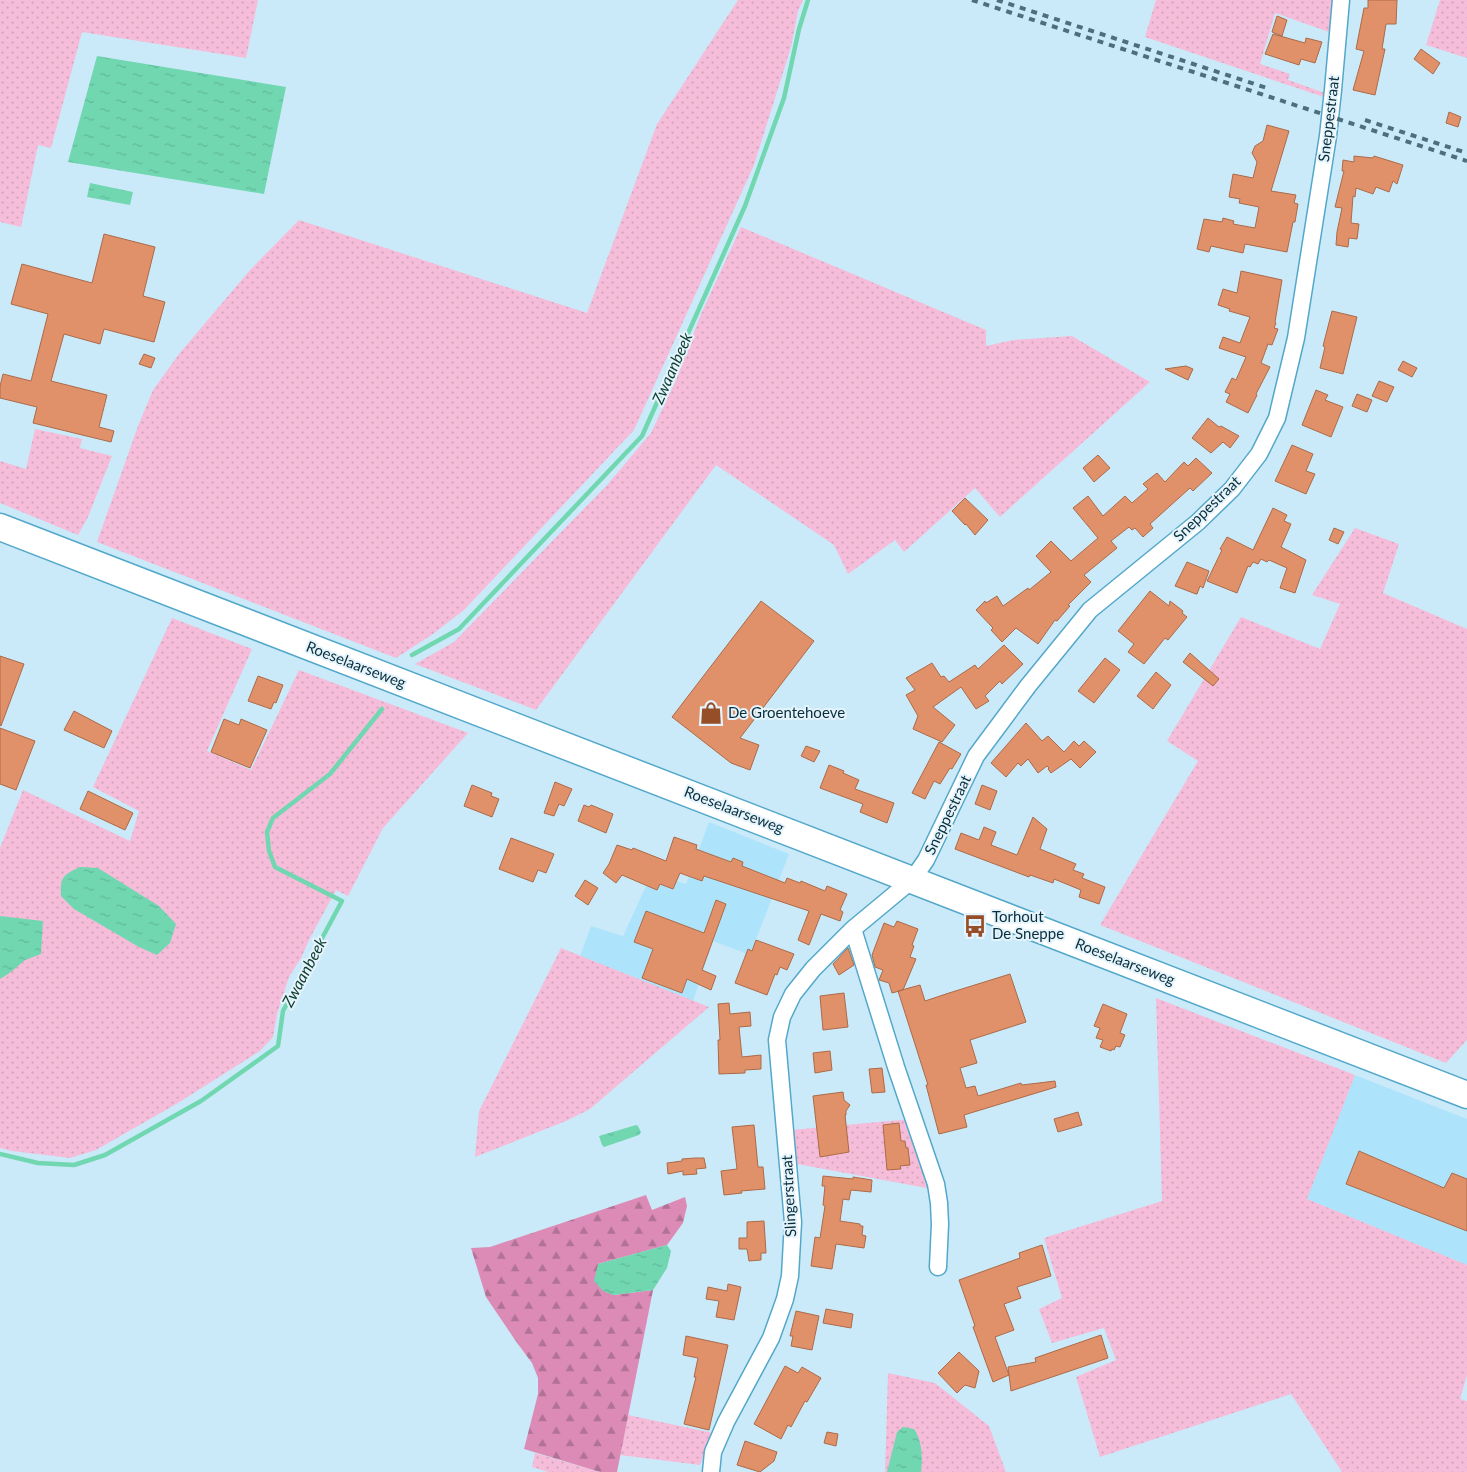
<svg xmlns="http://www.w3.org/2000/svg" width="1467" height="1472" font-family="Lato,sans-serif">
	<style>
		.built { fill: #aee4fb }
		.grass { fill: url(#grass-dots) }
		.forest { fill: url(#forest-firs) }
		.water { fill: url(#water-ripples) }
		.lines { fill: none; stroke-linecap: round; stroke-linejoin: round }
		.stream { stroke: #71d7b1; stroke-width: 4.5 }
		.building { fill: #e19169; stroke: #ab6a49 }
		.street-casing { stroke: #53a8ca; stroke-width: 19 }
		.primary-casing { stroke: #53a8ca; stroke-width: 29 }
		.street { stroke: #fff; stroke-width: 16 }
		.primary { stroke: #fff; stroke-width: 26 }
		.rail { stroke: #4b6f7d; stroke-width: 4; stroke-dasharray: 6 6; stroke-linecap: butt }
		.labels { text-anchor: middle; stroke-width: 4; stroke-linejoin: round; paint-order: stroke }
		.street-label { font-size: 15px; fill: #082e3b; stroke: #e5f4fc }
		.poi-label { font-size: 15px; fill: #082e3b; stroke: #e5f4fc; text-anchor: start }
		.water-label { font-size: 16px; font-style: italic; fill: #0e3c2d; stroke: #e5f4fc }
	</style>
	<defs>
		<pattern id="grass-dots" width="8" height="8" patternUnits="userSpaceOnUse" patternTransform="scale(1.25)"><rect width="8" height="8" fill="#f5bdd9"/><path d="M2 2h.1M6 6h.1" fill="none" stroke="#d1a3bb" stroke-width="1.8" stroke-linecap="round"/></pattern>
		<pattern id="forest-firs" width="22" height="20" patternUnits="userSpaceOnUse" patternTransform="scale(1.25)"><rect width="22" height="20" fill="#dc8bb6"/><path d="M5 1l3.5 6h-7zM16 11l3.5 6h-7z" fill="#b07295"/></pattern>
		<pattern id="water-ripples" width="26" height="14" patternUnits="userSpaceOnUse" patternTransform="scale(1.25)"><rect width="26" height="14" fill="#71d7b1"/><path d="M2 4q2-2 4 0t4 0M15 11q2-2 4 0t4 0" fill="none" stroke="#60b999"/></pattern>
	</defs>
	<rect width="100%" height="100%" fill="#cbeaf9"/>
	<path class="built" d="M709 822 789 854 750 955 713 941 693 1001 580 956 591 926 623 936 652 873 686 884Z
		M1355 1075 1467 1119V1265L1306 1199Z"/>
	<path class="grass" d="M0 0H258L246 58 82 32 51 148 38 145 21 227 0 222Z
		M738 0H803L798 11 791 47 754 165 634 430 464 610 433 634 396 658 97 542 138 426 153 390 179 354 250 270 299 220 587 313 657 124Z
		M1156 0H1335L1332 33 1275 13 1260 64 1290 74 1288 80 1325 93 1324 97 1145 37Z
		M1440 0H1467V58L1426 45Z
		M741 227 986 330V346L1013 340 1072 336 1150 382 1000 517 975 488 904 552 895 540 848 574 834 545 716 465 536 710 415 664 454 642 607 485 651 433 676 380 701 314Z
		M35 429 82 439 80 448 112 456 88 517 78 535 0 503V461L26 469Z
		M1355 528 1399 544 1383 593 1467 629V1040L1446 1063 1100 925 1198 761 1167 741 1241 617 1320 649 1340 604 1312 595Z
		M172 618 252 649 207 751 251 770 299 670 468 733 383 828 348 896 336 890 310 938 301 958 289 977 277 1014 273 1037 260 1051 178 1103 96 1150 70 1158 12 1151 0 1148V848L23 790 130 841 139 811 93 787Z
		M561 948 709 1007 590 1109 566 1121 475 1157 479 1111Z
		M1156 998 1355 1075 1307 1199 1467 1265V1375L1460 1399 1467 1401V1472H1342L1291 1394 1100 1457 1076 1377 1116 1360 1104 1328 1052 1343 1039 1309 1062 1298 1044 1238 1162 1201Z
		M911 1119 932 1189 797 1164 792 1130Z
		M888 1373 935 1383 989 1426 1006 1472H885Z
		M628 1415 713 1433 700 1465 620 1455Z
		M535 1453 600 1472H548L532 1467Z"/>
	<path class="forest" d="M646 1195 652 1210 685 1197 687 1206 683 1223 667 1245 598 1264 613 1295 653 1290 617 1472H600L524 1449 538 1394V1378L532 1363 515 1340 486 1297 471 1248 490 1247Z"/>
	<path class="water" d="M97 56 286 87 264 194 68 162Z
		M90 183 133 192 130 205 87 197Z
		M80 867 98 868 159 906 176 924 170 943 157 955 139 947 74 909 61 896C60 877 63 875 80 867Z
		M0 916 43 921 41 954 25 960 11 972 0 979Z
		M636 1125 638 1126 641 1132 639 1135 604 1147 602 1145 599 1136Z
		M667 1245 671 1251 667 1268 653 1290 613 1295 603 1291 594 1281 598 1264Z
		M903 1427 914 1429C922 1441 923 1457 921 1472H887L897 1432Z"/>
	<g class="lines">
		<path class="stream" d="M412 655 459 629 642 436 745 206 784 98 799 29 808 0
			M0 1154 38 1163 74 1165 105 1155 201 1101 278 1046 283 1011 342 901 275 867 269 851 267 832 273 818 330 774 382 709"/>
	</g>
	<path class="building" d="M1368 0H1397L1396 24H1386L1382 49H1385L1375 95 1353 90 1364 51 1356 49 1364 8H1368Z
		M1277 16 1287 20 1282 36 1272 32Z
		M1273 34 1305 43 1306 38 1322 42 1315 63 1301 59 1299 65 1265 54Z
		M1421 49 1440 63 1433 74 1414 59Z
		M1449 112 1461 117 1458 127 1446 123Z
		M1267 125 1289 131 1271 191 1296 195 1294 203 1298 204 1295 222H1293L1287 252 1245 244 1243 253 1211 246 1209 252 1197 249 1204 219 1222 222 1223 218 1234 221 1233 224 1255 228 1259 207 1239 203 1240 199 1229 197 1233 174 1253 178 1257 162 1252 153 1255 146 1263 141Z
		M1354 156 1373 158 1374 156 1403 165 1397 184 1393 181 1389 192 1376 187 1373 194 1356 188 1355 197 1353 196 1351 223 1359 224 1357 239 1349 238 1348 247 1336 245 1337 232 1342 208 1335 207 1344 171H1342L1343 160 1354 162Z
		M104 234 155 247 143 296 165 302 154 342 104 329 100 344 64 334 51 381 107 395 99 427 114 431 111 442 33 423 37 407 0 398V386L3 374 31 381 48 314 11 304 22 264 92 283Z
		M1241 271 1282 280 1275 322 1276 323 1274 328 1278 329 1272 345 1268 344 1261 363 1270 367 1256 394 1257 395 1248 413 1226 402 1230 394 1225 392 1232 378 1236 380 1246 357 1219 348 1223 337 1240 343 1250 317 1229 311 1230 309 1218 305 1223 289 1237 293Z
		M1332 311 1357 317 1343 374 1320 368 1325 347 1323 346Z
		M144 354 155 358 151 368 139 364Z
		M1403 361 1417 368 1412 377 1398 370Z
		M1186 366 1193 369 1188 380 1165 369Z
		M1379 381 1394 387 1387 402 1372 396Z
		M1316 390 1328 395 1325 400 1343 407 1331 437 1302 425Z
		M1357 394 1372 400 1367 412 1352 406Z
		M1208 418 1219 427 1221 426 1239 436 1230 448 1223 442 1211 453 1192 438Z
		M1292 445 1313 454 1306 471 1315 474 1306 494 1275 481Z
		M1098 455 1110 468 1094 482 1083 468Z
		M1196 458 1212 473 1193 491 1190 488 1150 524 1153 528 1143 537 1135 528 1132 530 1129 527 1111 541 1117 548 1084 575 1091 582 1068 605 1070 606 1057 621 1055 620 1038 644 1016 628 1002 642 991 630 993 628 976 610 985 601 986 603 997 596 1003 606 1028 588 1029 590 1051 572 1036 556 1051 541 1071 561 1098 538 1073 508 1088 496 1103 516 1125 496 1132 503 1148 489 1143 484 1157 473 1165 482 1184 462 1188 466Z
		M965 498 988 520 975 535 966 524 965 525 952 511Z
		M1273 508 1287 515 1284 521 1291 524 1281 547 1306 560 1295 593 1280 588 1287 568 1269 560 1267 562 1261 559 1258 564 1253 562 1250 567 1248 566 1237 593 1207 581 1222 550 1220 549 1227 537 1253 550Z
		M1334 528 1344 532 1338 544 1329 540Z
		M1187 562 1209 571 1203 588 1200 586 1197 594H1196L1175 586Z
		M1150 591 1169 606 1170 601 1183 611 1182 613 1187 617 1168 640 1165 638 1144 664 1128 652 1134 644 1118 631Z
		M761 601 814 641 740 738 759 745 750 770 731 763 672 717Z
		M1004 645 1023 664 1002 684 1000 681 985 696 989 701 976 709 961 687 933 707 955 725 942 742 913 729 918 716 906 695 915 690 906 678 932 663 941 677 944 676 949 682 975 665 978 669Z
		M1190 653 1219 679 1213 686 1183 662Z
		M0 656 24 664 1 726 0 725Z
		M1105 658 1120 670 1094 703 1078 691Z
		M1156 672 1171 685 1153 709 1137 696Z
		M258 676 283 685 276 703 274 702 271 709 248 701Z
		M74 711 112 731 104 748 64 730Z
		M224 719 239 725 241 719 267 730 250 768 211 752Z
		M1026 723 1042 741 1048 736 1064 752 1074 741 1079 746 1084 741 1096 752 1080 768 1071 759 1051 773 1048 769 1049 768 1047 766 1038 773 1028 759 1021 766 1018 763 1006 777 991 763Z
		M0 728 35 741 16 790 0 784Z
		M939 742 961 754 952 769 950 768 940 784 934 781 925 799 912 793Z
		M806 746 820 751 814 762 801 756Z
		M829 765 844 771 843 773 859 780 855 789 894 803 887 823 860 812 863 804 820 788Z
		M555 782 572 789 564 806 559 804 554 816 544 813Z
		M472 785 492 793 491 796 499 799 492 817 464 806Z
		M982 785 997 791 990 810 975 804Z
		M88 791 133 813 125 830 80 809Z
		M584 805 589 807 591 805 613 814 606 833 578 821Z
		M1033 817 1047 829 1040 849 1076 864 1073 870 1084 874 1082 878 1105 887 1099 904 1079 897 1081 890 1054 879 1053 883 1030 875 1029 877 955 849 961 833 979 840 984 827 996 832 991 845 1017 855Z
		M674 837 697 845 696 849 731 862 733 858 743 862 742 866 785 883 787 878 800 883 801 881 825 891 827 886 847 894 840 910 843 912 840 921 821 914 809 945 798 940 809 911 704 876 702 881 680 873 673 889 660 884 657 890 622 875 616 883 603 873 609 864 617 845 632 850 633 848 666 861Z
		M511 838 554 854 546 873 538 870 533 882 499 869Z
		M585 880 598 888 588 905 575 896Z
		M716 900 726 904 702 970 716 976 711 990 687 979 682 993 642 978 653 949 634 942 646 911 704 933Z
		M897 921 918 929 912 945 914 946 910 957 916 959 903 990 892 993 889 983 879 980 883 970 875 967 872 955 884 923 894 927Z
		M756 940 794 954 787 970 780 967 777 975 775 974 767 995 735 983 748 949 752 951Z
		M848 948 854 965 839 975 833 964Z
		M1010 974 1026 1022 970 1040 977 1063 960 1068 966 1088 975 1086 978 1096 1021 1083 1022 1085 1055 1081 1056 1087 964 1115 967 1127 939 1134 926 1085H928L898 991 920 985 925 1001 949 993Z
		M844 993 848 1027 823 1030 820 996Z
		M729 1003 730 1014 750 1012 751 1026 739 1027 742 1057 761 1055V1069L745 1070V1073L719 1074 718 1040H720L718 1004Z
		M1103 1004 1127 1014 1120 1033 1125 1035 1120 1047 1116 1046 1114 1050 1112 1049 1111 1051 1100 1047 1103 1040 1096 1038 1100 1028 1094 1026Z
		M830 1051 832 1070 815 1073 813 1053Z
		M882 1068 885 1092 872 1093 869 1069Z
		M843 1092 844 1100 850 1105 846 1111V1115H845L849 1152 820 1157 813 1096Z
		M1078 1112 1082 1125 1058 1132 1054 1119Z
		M899 1123 901 1141H905L906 1148H908L910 1165 900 1166 901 1169 887 1170 883 1125Z
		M754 1125 758 1167H763L765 1189 741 1191 742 1193 724 1195 721 1171 737 1169 732 1127Z
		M1359 1151 1444 1188 1452 1173 1467 1179V1231L1346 1184Z
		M695 1158H704L706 1168 696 1169 697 1174 683 1175V1171L668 1174 667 1163 682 1161V1159Z
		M823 1176 853 1179V1177L872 1180 871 1192 851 1190 849 1200 843 1199 840 1221 860 1224V1226H863L862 1235 866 1236 864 1248 836 1244 832 1269 811 1266 815 1237 820 1238 825 1206 823 1205 825 1186H822Z
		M764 1221 766 1253H761V1260L749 1261 747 1249H739V1238H747V1222Z
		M1042 1245 1051 1276 1017 1287 1021 1298 1004 1304 1014 1330 995 1337 1009 1375 993 1382 973 1327 975 1326 959 1280 1020 1258 1019 1253Z
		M728 1284 741 1287 734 1320 716 1317 719 1301 706 1299 708 1287 727 1291Z
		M826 1309 853 1314 851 1328 823 1323Z
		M796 1311 819 1316 812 1350 791 1346 793 1336H790Z
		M1101 1335 1108 1358 1011 1391 1008 1367 1036 1362 1035 1358Z
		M686 1336 728 1345 709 1430 684 1424 696 1377H694L698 1358 683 1355Z
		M959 1352 979 1371 975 1388 965 1385 957 1393 938 1373Z
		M785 1366 798 1373 802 1367 821 1378 807 1402 805 1401 791 1427 788 1425 781 1439 754 1424Z
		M827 1432 838 1434 836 1446 824 1443Z
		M745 1441 777 1452 774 1461 760 1472 737 1465Z"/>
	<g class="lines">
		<defs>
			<path id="street" d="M853 929 896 1067 936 1184 939 1203 940 1224 938 1267
				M711 1472 713 1452 726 1422 771 1338 785 1299 790 1276 793 1222 777 1040 782 1017 793 994 813 969 853 929 912 880 926 860 976 756 1028 686 1090 610 1198 522 1232 489 1259 454 1277 418 1296 338 1328 136 1333 90 1341 0"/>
			<path id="primary" d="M0 527 1467 1095"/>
		</defs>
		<use href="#street" class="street-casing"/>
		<use href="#primary" class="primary-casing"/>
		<use href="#street" class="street"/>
		<use href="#primary" class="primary"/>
		<path class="rail" d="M972 0 1467 161
			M997 0 1270 89
			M1365 120 1467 153"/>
	</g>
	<defs>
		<symbol id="shop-bare" viewBox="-9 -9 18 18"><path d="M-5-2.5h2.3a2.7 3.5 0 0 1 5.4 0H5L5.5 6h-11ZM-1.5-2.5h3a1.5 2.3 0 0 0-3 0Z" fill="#954e28" stroke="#e5f4fc" stroke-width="2.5" paint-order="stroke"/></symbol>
		<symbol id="bus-bare" viewBox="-9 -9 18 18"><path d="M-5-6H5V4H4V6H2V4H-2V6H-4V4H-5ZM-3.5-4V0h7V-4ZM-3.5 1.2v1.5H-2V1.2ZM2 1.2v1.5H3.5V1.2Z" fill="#954e28" stroke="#e5f4fc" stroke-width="2.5" paint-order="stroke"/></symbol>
	</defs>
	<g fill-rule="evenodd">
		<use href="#shop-bare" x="695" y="697" width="32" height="32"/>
		<use href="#bus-bare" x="959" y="910" width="32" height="32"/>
	</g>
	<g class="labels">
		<g class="street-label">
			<text transform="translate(1329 119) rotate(-83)" y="5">Sneppestraat</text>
			<text transform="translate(1207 509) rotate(-44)" y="5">Sneppestraat</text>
			<text transform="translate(356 665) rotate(21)" y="5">Roeselaarseweg</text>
			<text transform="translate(734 810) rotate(21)" y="5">Roeselaarseweg</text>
			<text transform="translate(948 815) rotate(-64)" y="5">Sneppestraat</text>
			<text transform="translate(1125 962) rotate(21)" y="5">Roeselaarseweg</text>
			<text transform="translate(789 1196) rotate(-93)" y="5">Slingerstraat</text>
		</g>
		<g class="poi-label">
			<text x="728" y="718">De Groentehoeve</text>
			<text x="992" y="922">Torhout<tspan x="992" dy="17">De Sneppe</tspan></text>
		</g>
		<g class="water-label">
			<text transform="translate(672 368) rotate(-66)" y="6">Zwaanbeek</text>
			<text transform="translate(304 972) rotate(-62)" y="6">Zwaanbeek</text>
		</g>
	</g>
</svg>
